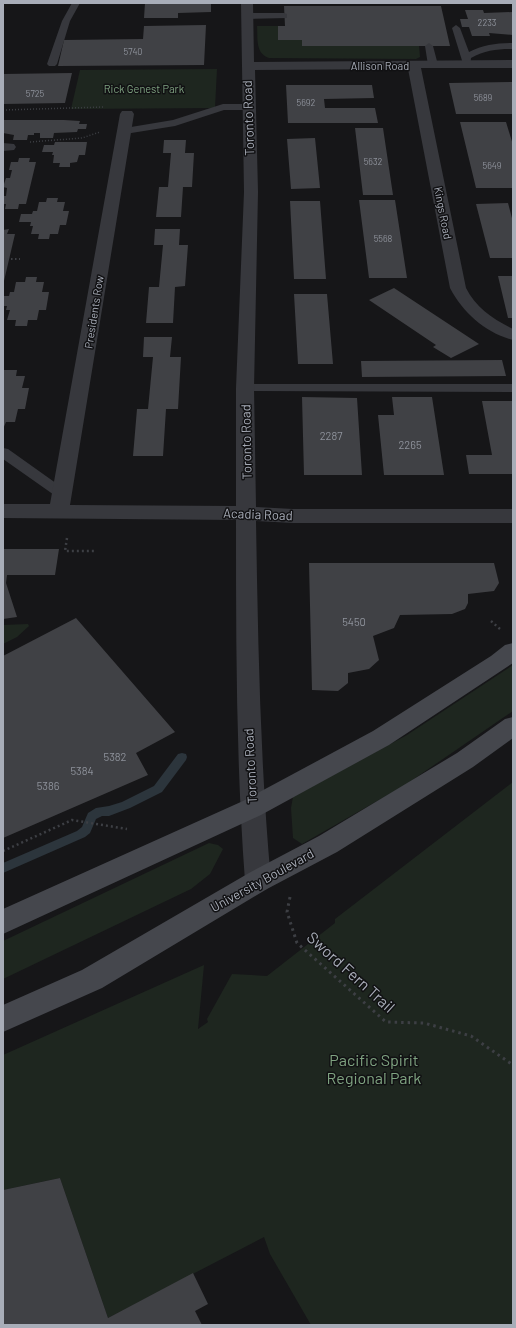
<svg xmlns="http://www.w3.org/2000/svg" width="516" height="1328" font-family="Barlow,sans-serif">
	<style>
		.green { fill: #1e261f }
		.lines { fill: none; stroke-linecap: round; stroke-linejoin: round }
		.stream { fill: #2c353c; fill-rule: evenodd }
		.building { fill: #404145 }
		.path-far3 { stroke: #3d3f44; stroke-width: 1.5; stroke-dasharray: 1 2; stroke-linecap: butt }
		.path-far2 { stroke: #3d3f44; stroke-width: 2; stroke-dasharray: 1.5 2.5; stroke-linecap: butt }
		.path-far1 { stroke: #3d3f44; stroke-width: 2.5; stroke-dasharray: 2 3; stroke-linecap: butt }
		.path { stroke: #3d3f44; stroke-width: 3; stroke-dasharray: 2.5 4; stroke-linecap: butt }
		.service { fill: #37383d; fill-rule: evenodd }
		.pedestrian { fill: #37383d; fill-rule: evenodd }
		.minor { fill: #37383d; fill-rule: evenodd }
		.secondary { fill: #45474d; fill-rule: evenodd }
		.labels { text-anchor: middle; stroke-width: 3; stroke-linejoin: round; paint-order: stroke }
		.far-number-label { font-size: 9px; fill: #8e929b }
		.far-street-label { font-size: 11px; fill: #a8adb8; stroke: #111113 }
		.far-park-label { font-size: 11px; fill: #7fa381; stroke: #111113 }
		.number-label { font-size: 11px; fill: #8e929b }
		.street-label { font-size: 13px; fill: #a8adb8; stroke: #111113 }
		.near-street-label { font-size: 16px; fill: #a8adb8; stroke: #111113 }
		.near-park-label { font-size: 16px; fill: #7fa381; stroke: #111113 }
	</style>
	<rect width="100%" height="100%" fill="#161618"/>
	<path class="green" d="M257 26H278V40H302L303 46H419L420 57 416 59 269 58C255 53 258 39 257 26Z
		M217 69 215 108 71 109 80 70Z
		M28 624 29 626 17 637 3 644V625Z
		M513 665V711L405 785 302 844 293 838 291 808 293 797 407 735Z
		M513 782V1325H311L270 1254 264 1237 108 1318 60 1178 3 1190V1055L204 965 198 1029 208 1022 207 1019 232 974 267 976 335 923V919Z
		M209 843 218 845 223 849 210 874 191 889 3 979V941Z"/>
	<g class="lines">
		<path class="stream" d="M182 753 186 754 187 757 186 760 162 792 130 808 109 816H102L96 819 90 833 85 837 3 873V863L77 831 82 827 88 813 96 808 109 806 122 802 154 786 178 754Z"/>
	</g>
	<path class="building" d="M145 3H211V12L178 13V18H144Z
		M284 6H441L450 46H302V40H278V26H285Z
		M465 10H483L484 13 513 12V35L489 33 490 36H472L469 27H462L460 19H468Z
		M206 25 204 65 58 66 64 40 143 39 144 26Z
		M72 73 65 103 3 104V74Z
		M513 82V114H456L449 83Z
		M286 85H372L374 98 324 99 325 108H375L378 123H288Z
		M3 120H64L80 121 79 124H87L86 129H78L77 132 54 133 53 138H40V133H34V135H28L27 140H13L14 135 3 133Z
		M460 122H506L513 145V188H476Z
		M355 128H383L393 195H363Z
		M315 138 320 188 291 189 287 139Z
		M164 140H186L185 153H194L192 187H183L181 217H156L159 187H168L171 153H163Z
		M55 142H87L85 155H79L77 162 70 163V167H59L60 163H53L54 155H52L53 152H42L44 145H54Z
		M19 158H30L29 162H36L26 204H19L18 209H5L6 204H3V196H6L7 188 3 187 6 178H10L12 170H9L11 162H18Z
		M47 198H58L57 202H65L63 211H69L66 225H60L58 234H50L49 239H38L39 234H31L33 226H30L31 222H19L21 214H32L33 211H37L39 202H46Z
		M359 200H395L407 278H369Z
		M290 201H320L326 279H294Z
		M508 203 513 222V258H490L476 204Z
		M9 229 7 234H15L4 281 3 230Z
		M155 229H180L179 245H188L185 286 175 287 173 323H146L149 287H159L163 245H154Z
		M498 276H513V318H508Z
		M26 277H37L36 282H44L42 292H49L46 310H39L37 320H28L27 326H15L16 320H7L10 310H6L7 306H3V296H9L10 292H14L16 282H25Z
		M394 288 479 344 451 358 433 347 436 345 369 300Z
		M294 294H327L333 364H298Z
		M144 337H172L170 357H181L178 409H166L163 456H133L137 409H148L153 357H143Z
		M502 360 506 376 362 377 361 361Z
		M4 370H17L16 376H25L22 388H29L25 409H18L15 422H6L3 429Z
		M302 397 357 398 362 475H304Z
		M392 397H432L444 475H384L378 415H394Z
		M482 401H513V474H469L466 455H492Z
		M3 549H59L55 575H7L6 583 17 617 3 619Z
		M309 563H494L499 583 494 591 468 594V603L465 609 452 614 400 615 394 628 373 636 379 660 369 669 348 673V683L338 691 312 690Z
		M76 618 175 732 136 753 148 775 3 838V656Z
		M60 1178 108 1318 193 1273 208 1304 195 1311 202 1325H3V1190Z"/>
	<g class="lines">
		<path class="path-far3" d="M3 110 104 107
			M30 142 82 138 100 132
			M3 183H5"/>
		<path class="path-far2" d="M3 259H20"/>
		<path class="path-far1" d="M67 538 65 551H96
			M491 621 500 629
			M3 851 72 820 127 829"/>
		<path class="path" d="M290 897 287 912 297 943 386 1022 424 1023 471 1036 513 1065"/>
		<path class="service" d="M72 3H80L70 21 57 64 55 66H49L47 64 62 21Z
			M284 13 287 14V18L247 19 243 16 247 13Z
			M456 25 460 28 469 52C483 45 497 43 513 43V49C497 49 485 50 471 58L470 67H464L452 28Z
			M429 43 433 46 438 65 433 68 428 65 425 46Z
			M223 104H248L253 107 248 110H224L175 126 125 134 120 131 125 128 173 120Z
			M245 384H513V392L240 391 239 388 240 385Z
			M3 448 8 449 67 491 69 494 67 497 62 499 57 497 3 459Z"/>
		<path class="pedestrian" d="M3 143 14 144 16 147 14 150 3 151Z"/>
		<path class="minor" d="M241 3H253L254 62 513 60V68H421L466 288C476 308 493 319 513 329V340C486 333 463 313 450 288L408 69 255 70 258 192 254 388 256 507 293 509H513V523H293L256 521C258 641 260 761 271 881L267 889 258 892 249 889 245 881C236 761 236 641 236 520L3 518V504H50L120 114 122 111H132L134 114 70 505 236 506V388L244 192Z"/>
		<path class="secondary" d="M513 643V663L389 745 261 815 3 934V909L243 801 373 731 491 656 505 645Z
			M513 717V738L473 767 337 852 267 889 102 988 3 1032V1005L82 970 249 873 319 836 457 753 505 719Z"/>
	</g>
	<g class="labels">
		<g class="far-number-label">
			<text x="487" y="26">2233</text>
			<text x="133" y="55">5740</text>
			<text x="35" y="97">5725</text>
			<text x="483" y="101">5689</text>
			<text x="306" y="106">5692</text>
			<text x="373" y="165">5632</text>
			<text x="492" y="169">5649</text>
			<text x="383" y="242">5568</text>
		</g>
		<g class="far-street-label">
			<text x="380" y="70">Allison Road</text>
			<text transform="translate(443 213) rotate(79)" y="4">Kings Road</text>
			<text transform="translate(94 312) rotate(-81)" y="4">Presidents Row</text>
		</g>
		<g class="far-park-label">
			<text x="144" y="93">Rick Genest Park</text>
		</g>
		<g class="number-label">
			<text x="331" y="440">2287</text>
			<text x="410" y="449">2265</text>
			<text x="354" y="626">5450</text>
			<text x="115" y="761">5382</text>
			<text x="82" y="775">5384</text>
			<text x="48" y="790">5386</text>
		</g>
		<g class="street-label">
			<text transform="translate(248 118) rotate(-92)" y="5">Toronto Road</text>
			<text transform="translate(246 442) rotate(-91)" y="5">Toronto Road</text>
			<text transform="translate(258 514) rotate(2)" y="5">Acadia Road</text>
			<text transform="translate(250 766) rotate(-93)" y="5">Toronto Road</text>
			<text transform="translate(262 880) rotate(-29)" y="5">University Boulevard</text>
		</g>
		<g class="near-street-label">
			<text transform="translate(351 972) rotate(42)" y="6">Sword Fern Trail</text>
		</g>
		<g class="near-park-label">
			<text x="374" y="1066">Pacific Spirit<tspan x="374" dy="18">Regional Park</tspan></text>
		</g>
	</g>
	<rect width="516" height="1328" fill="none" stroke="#a8adb8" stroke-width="8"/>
</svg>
